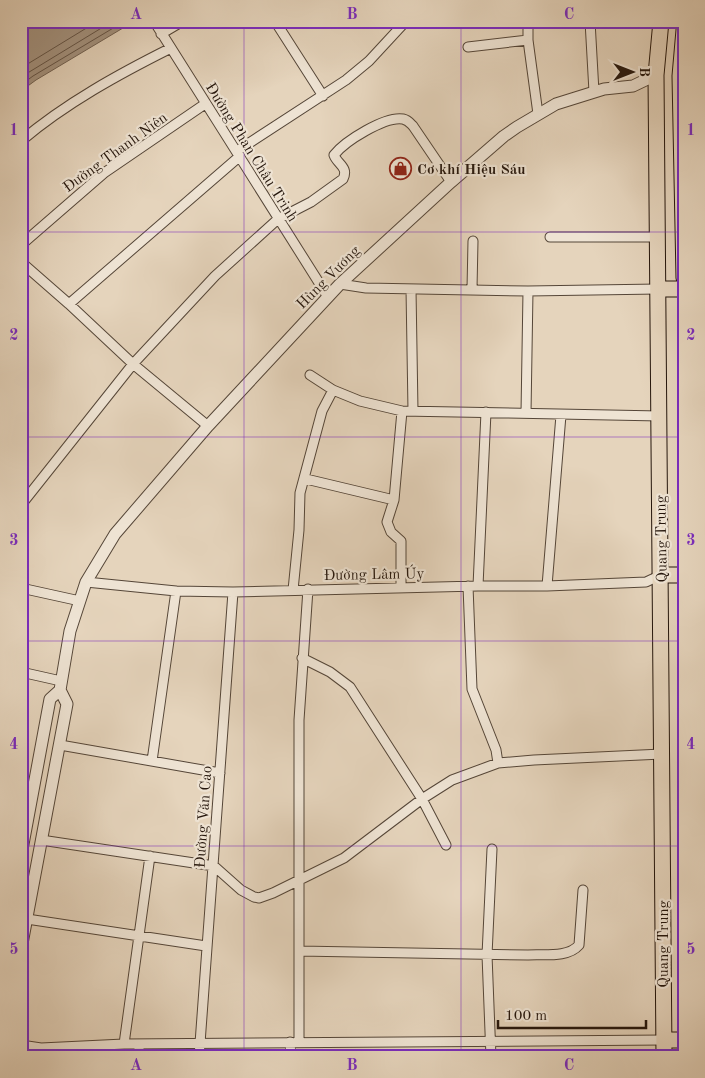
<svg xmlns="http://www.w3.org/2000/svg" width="705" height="1078" font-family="'Old Standard TT',serif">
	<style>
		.water { fill: #a49380; stroke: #716152 }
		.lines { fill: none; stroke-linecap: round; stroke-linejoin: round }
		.shore { stroke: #645446; stroke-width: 1 }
		.minor-casing { stroke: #554638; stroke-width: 11 }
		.tertiary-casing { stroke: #554638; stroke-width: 13 }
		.trunk-casing { stroke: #25160c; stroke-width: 17 }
		.minor { stroke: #eee3d3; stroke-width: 9 }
		.tertiary { stroke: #eee3d3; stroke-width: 11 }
		.trunk { stroke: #e5d4bc; stroke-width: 15 }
		.grid { fill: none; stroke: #7b2cbf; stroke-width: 1; stroke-opacity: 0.55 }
		.labels { text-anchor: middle; stroke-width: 4.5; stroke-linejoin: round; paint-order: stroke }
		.street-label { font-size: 15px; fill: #25160c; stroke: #eee3d3 }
		.poi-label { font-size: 15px; font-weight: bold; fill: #25160c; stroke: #eee3d3; text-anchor: start }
		.neatline { fill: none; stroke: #7b2cbf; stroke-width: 2 }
		.grid-label { font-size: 16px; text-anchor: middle; font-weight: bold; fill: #7b2cbf }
	</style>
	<rect width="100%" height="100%" fill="#e5d4bc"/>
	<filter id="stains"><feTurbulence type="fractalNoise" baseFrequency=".004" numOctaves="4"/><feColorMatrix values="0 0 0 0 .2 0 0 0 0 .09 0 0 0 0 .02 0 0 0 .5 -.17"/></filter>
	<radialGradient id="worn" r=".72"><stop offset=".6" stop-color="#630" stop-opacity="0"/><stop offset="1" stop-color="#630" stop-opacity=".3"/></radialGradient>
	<path class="water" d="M21 21H133V22L36 80 21 91Z"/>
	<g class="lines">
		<path class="shore" d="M21 68 98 21
			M21 77 113 21
			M21 85 33 76 125 21"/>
		<defs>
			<path id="minor" d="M154 21 328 297
				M275 21 323 96
				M528 21V40L538 114
				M590 21 594 92
				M161 34 183 21
				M468 47 528 40
				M21 141C66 103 119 74 171 48
				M237 151 346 80 369 61 406 21
				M550 237H658
				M21 245 104 173 205 104
				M21 262 69 304 133 364 208 426
				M340 284 366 288 528 291 658 289
				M411 289 413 411
				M472 289 473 241
				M69 304 240 156
				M310 375 333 390 360 401 402 411 660 416
				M526 413 528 291
				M306 479 394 500
				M21 505 133 364 215 276 278 219 311 202 343 179C349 167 337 164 334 155 345 141 385 116 403 119 408 120 410 123 413 126L451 182
				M86 582 176 591 233 592 478 586H547L646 582 661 575
				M468 586 472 689 496 750 498 763
				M478 586 486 412
				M547 586 561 415
				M21 588 80 601
				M401 588V541L391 532 387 522 394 500 402 411
				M293 590 299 530 300 493 322 411 333 390
				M302 658 330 672 350 687 422 799 446 845
				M21 672 61 681
				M60 745 220 773
				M152 761 176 591
				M41 840 214 866 241 890 254 897 259 898 273 893 344 858 422 799 452 780 498 763 534 760 662 754
				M27 919 206 946
				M299 951 528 955C544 954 568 958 579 945L583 890
				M290 1042 291 1057
				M299 1042V720L308 589
				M124 1044 150 856
				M21 1045 41 1048 124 1044 664 1040
				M139 1057V1044
				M199 1057 233 592
				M491 1057 487 955 492 849"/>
			<path id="tertiary" d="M60 690 70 631 86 582 115 534 208 426 340 284 451 182 504 136 517 127 556 104 604 89 633 86 656 75
				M21 855 50 699 60 690
				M21 949 67 704 60 690
				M21 1045 25 1057"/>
			<path id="trunk" d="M661 21 656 75 664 1057
				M684 30 680 76 684 278
				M658 289H684
				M661 575H684
				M664 1040H684"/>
		</defs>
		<use href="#minor" class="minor-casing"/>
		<use href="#tertiary" class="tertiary-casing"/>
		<use href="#trunk" class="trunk-casing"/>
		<use href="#minor" class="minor"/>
		<use href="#tertiary" class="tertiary"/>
		<use href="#trunk" class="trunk"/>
	</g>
	<path class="grid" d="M244 21V1057M461 21V1057M21 232H684M21 437H684M21 641H684M21 846H684"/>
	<defs>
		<symbol id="shop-ring" viewBox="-11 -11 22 22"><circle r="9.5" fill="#eee3d3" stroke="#8f2418" stroke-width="1.5"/><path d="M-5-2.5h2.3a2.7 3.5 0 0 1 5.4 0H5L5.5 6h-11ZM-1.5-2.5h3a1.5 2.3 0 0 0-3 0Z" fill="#8f2418"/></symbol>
	</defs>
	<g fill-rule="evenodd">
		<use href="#shop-ring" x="388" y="156" width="25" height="25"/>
	</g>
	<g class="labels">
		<g class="street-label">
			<text transform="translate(115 152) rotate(-36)" y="5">Đường Thanh Niên</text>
			<text transform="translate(252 152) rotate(58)" y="5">Đường Phan Châu Trinh</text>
			<text transform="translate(328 277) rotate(-45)" y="5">Hùng Vương</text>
			<text transform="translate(661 539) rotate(-91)" y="5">Quang Trung</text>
			<text transform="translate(374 574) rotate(-1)" y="5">Đường Lâm Úy</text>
			<text transform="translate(203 817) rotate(-86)" y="5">Đường Văn Cao</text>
			<text transform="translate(663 944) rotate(-90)" y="5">Quang Trung</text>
		</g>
		<g class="poi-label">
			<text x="417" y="174">Cơ khí Hiệu Sáu</text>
		</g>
	</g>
	<rect width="705" height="1078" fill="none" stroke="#e5d4bc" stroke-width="55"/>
	<g transform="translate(632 72) rotate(90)" stroke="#eee3d3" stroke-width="4" paint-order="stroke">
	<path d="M0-4L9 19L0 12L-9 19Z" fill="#25160c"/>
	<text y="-8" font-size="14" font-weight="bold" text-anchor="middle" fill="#25160c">B</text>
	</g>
	<path d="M498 1020v8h148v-8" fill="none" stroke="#25160c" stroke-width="2.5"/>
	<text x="505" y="1020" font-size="15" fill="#25160c" stroke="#eee3d3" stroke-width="4" paint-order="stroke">100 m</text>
	<rect x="28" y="28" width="650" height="1022" class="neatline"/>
	<g class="grid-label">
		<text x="136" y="19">A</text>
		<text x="352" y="19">B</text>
		<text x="569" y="19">C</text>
		<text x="14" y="135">1</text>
		<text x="691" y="135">1</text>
		<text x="14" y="340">2</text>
		<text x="691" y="340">2</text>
		<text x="14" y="545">3</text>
		<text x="691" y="545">3</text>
		<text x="14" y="749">4</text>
		<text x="691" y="749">4</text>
		<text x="14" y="954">5</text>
		<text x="691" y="954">5</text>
		<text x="136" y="1070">A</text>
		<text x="352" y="1070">B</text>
		<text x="569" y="1070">C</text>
	</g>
	<rect width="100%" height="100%" filter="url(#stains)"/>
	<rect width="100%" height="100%" fill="url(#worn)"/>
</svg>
